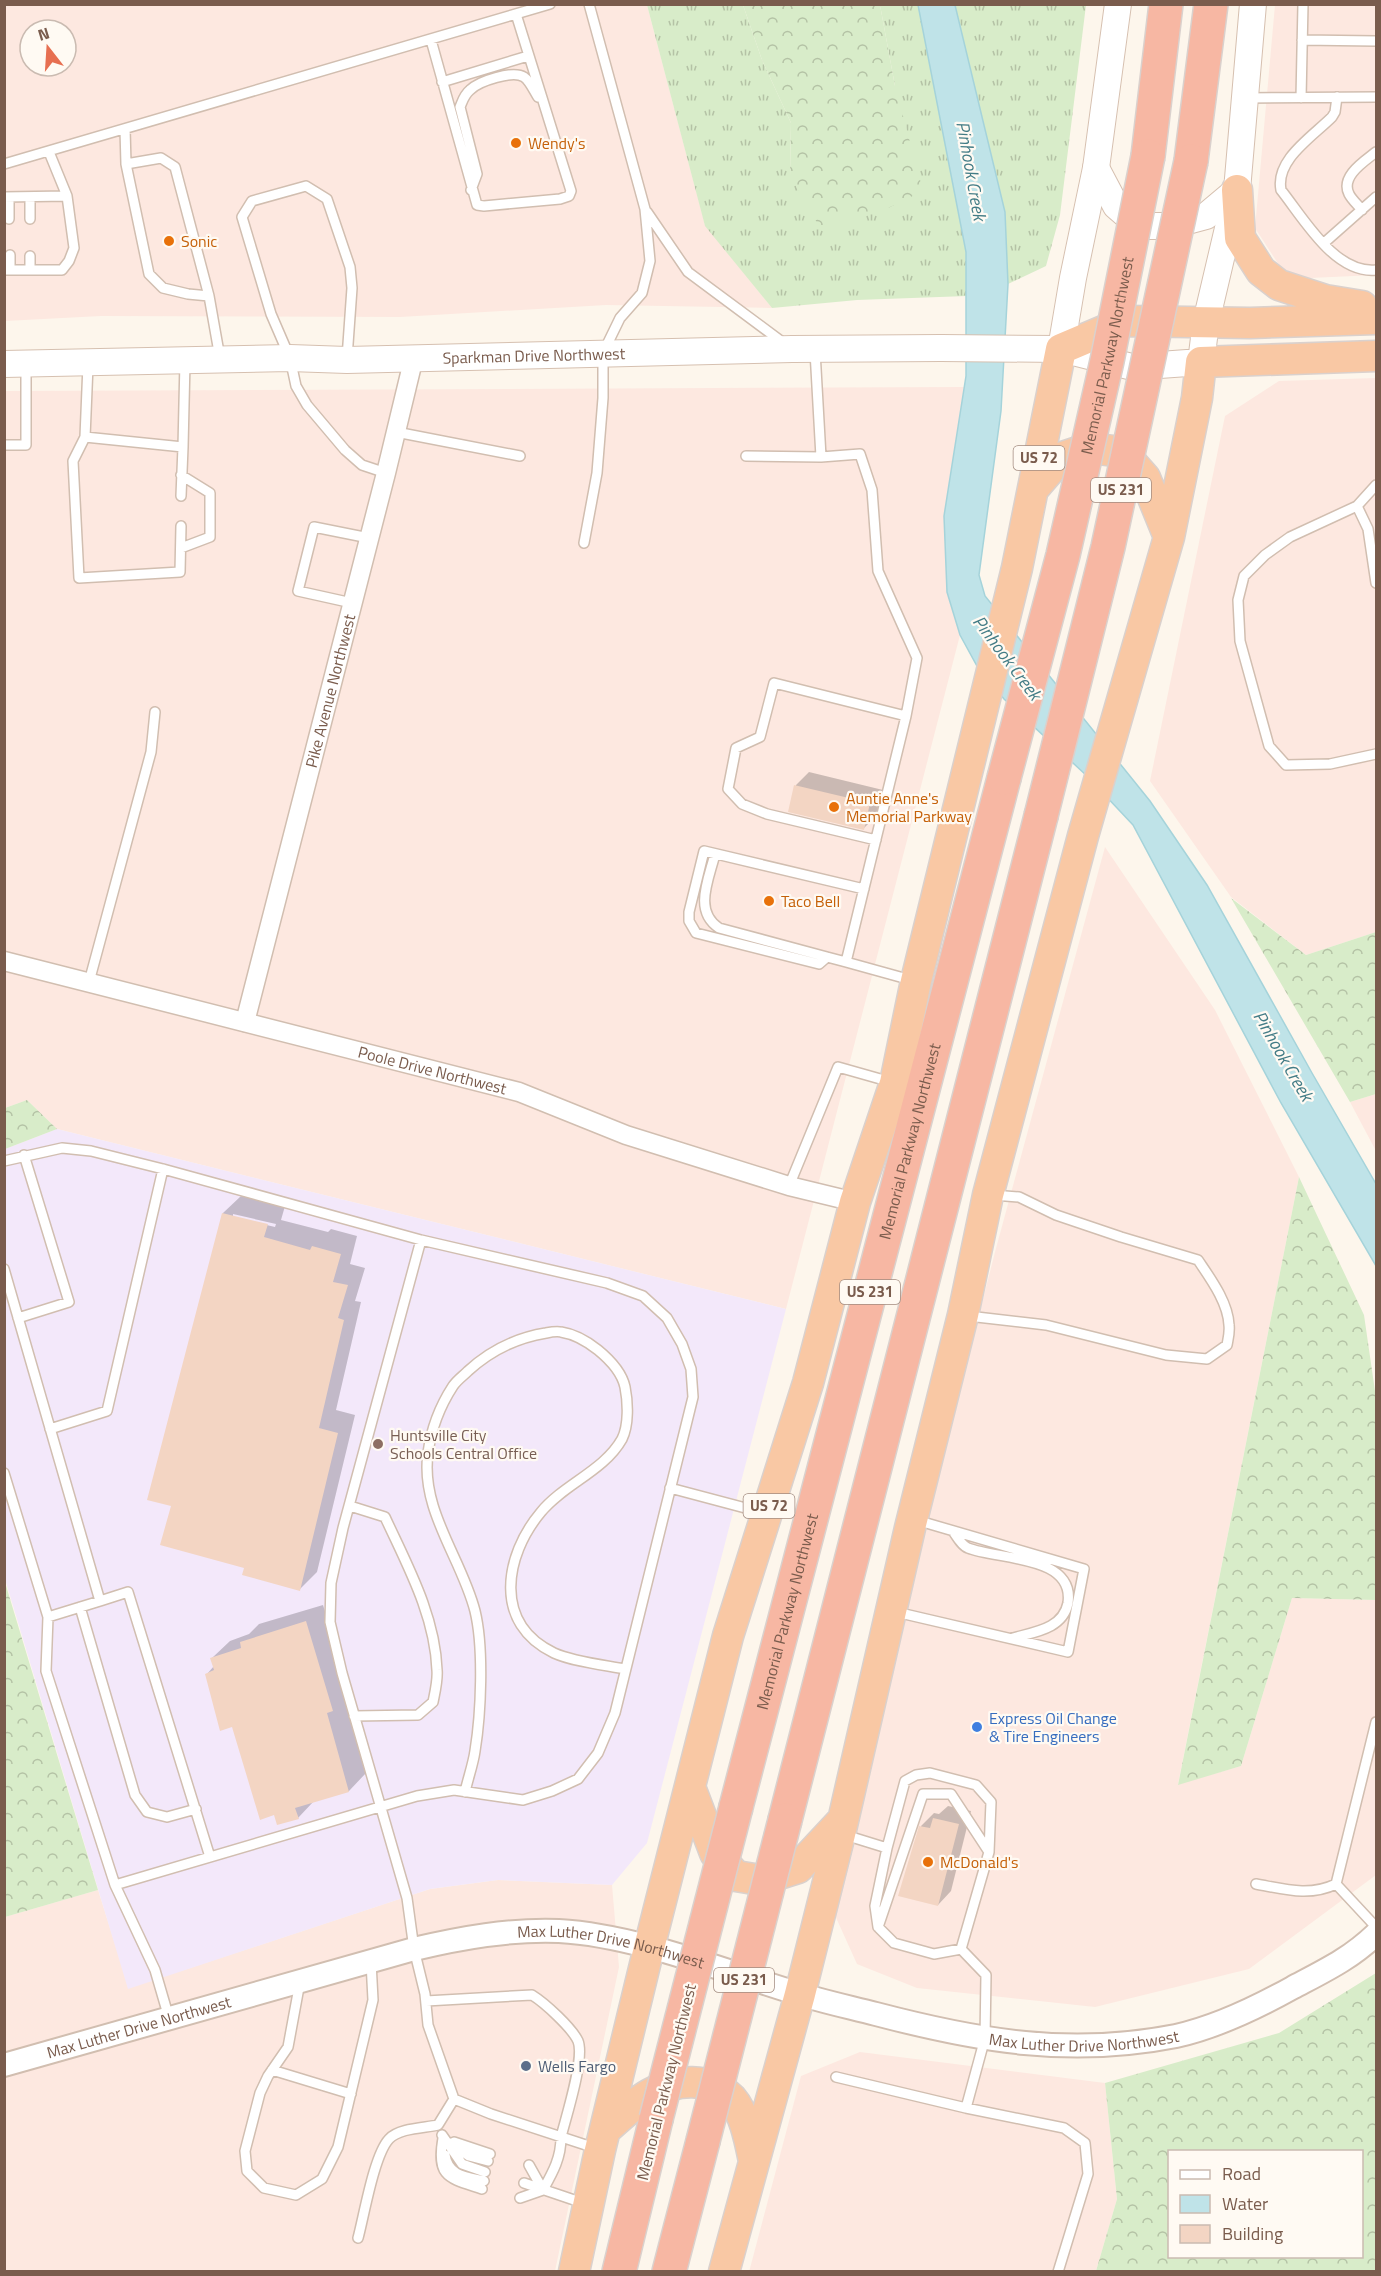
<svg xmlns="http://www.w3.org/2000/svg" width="1381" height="2276" font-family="'Titillium Web',sans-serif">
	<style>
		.commercial { fill: #fde8e0; fill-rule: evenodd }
		.education { fill: #f3e8fa }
		.grass { fill: url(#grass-tufts) }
		.forest { fill: url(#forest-crowns); fill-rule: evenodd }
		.water { fill: #bfe3e8; stroke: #a5d3da; stroke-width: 1.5 }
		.shadow { fill: #0003; fill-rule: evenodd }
		.building { fill: #f3d5c3 }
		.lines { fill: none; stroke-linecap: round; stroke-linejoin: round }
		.service-casing { stroke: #d1beb0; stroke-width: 12 }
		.minor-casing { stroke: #d1beb0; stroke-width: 21 }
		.tertiary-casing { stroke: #d1beb0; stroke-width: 26 }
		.secondary-casing { stroke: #d6c0b0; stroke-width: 28 }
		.trunk-casing { stroke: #dad1cd; stroke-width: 33 }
		.motorway-casing { stroke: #dad1cd; stroke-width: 36 }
		.service { stroke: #fff; stroke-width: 9 }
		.minor { stroke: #fff; stroke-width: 18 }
		.tertiary { stroke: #fff; stroke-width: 22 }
		.secondary { stroke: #fff; stroke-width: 26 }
		.trunk { stroke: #f9c8a4; stroke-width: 30 }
		.motorway { stroke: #f7b7a3; stroke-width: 33 }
		.motorway-bridge-casing { stroke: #dad1cd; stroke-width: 36; stroke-linecap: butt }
		.motorway-bridge { stroke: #f7b7a3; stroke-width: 33 }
		.food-dot { fill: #e8710a; stroke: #fffaf3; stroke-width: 2 }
		.education-dot { fill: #8d6e63; stroke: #fffaf3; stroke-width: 2 }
		.shop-dot { fill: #3f7fe0; stroke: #fffaf3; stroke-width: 2 }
		.service-dot { fill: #5c6f8a; stroke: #fffaf3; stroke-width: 2 }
		.labels { text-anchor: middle; stroke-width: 4.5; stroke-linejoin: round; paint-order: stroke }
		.shield { fill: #fffaf3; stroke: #a28b7f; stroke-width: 1.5 }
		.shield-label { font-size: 15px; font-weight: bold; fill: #7a5c4d }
		.food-label { font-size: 16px; fill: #c56008; stroke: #fffaf3; text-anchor: start }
		.street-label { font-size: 16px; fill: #7a5c4d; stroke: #fffaf3 }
		.education-label { font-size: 16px; fill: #785e54; stroke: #fffaf3; text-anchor: start }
		.shop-label { font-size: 16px; fill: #366cbe; stroke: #fffaf3; text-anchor: start }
		.service-label { font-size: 16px; fill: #4e5e75; stroke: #fffaf3; text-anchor: start }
		.water-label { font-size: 18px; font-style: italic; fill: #437c86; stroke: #fffaf3 }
	</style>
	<defs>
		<pattern id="grass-tufts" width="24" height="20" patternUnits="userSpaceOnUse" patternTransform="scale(1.5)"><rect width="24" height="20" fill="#d8ecc9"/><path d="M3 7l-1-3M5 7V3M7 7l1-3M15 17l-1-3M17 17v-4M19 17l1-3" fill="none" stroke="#b4c2a5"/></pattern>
		<pattern id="forest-crowns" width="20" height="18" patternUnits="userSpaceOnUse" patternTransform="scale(1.5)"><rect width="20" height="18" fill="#d8ecc9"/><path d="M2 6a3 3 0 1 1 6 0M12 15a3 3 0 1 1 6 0" fill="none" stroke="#b4c2a5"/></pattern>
	</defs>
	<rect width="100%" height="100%" fill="#fdf6ec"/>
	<path class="commercial" d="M5 4 647 5 705 225 772 308 606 305 400 317 101 316 5 321ZM30 30H66V66H30Z
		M1275 5H1376V275L1288 279 1255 228Z
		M1376 378V932L1306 955 1231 897 1150 781 1225 416 1279 381Z
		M964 387 944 516 947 592 960 635 786 1309 57 1129 27 1100 5 1108 4 391Z
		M1105 847 1215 1010 1299 1177 1178 1784 1241 1766 1292 1598 1376 1600V1875L1249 1969 1095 2007 917 1988 857 1964 833 1911 890 1665 995 1252Z
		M1376 1094V1151L1350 1102Z
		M498 1880 612 1885 619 1967 555 2271 5 2272V1917L98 1890 129 1988 430 1889Z
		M860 2052 1105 2083 1117 2199 1096 2271 749 2272 801 2076Z"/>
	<path class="education" d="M57 1129 786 1309 647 1843 612 1885 498 1880 430 1889 128 1989 5 1579V1149Z"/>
	<path class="grass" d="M647 5H743L762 60 791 123 790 176 895 86 880 5H918L966 252 967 296 857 300 772 308 705 226Z
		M955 5H1086L1060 215 1046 266 1008 284 1005 212Z"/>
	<path class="forest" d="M743 5H880L895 86 923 191 884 210 819 226 790 176 791 123 762 60Z
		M1231 898 1306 955 1376 932V1094L1350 1102Z
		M27 1100 57 1129 5 1149V1108Z
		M1299 1177 1364 1315 1376 1398V1600L1292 1598 1241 1766 1178 1785Z
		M4 1579 98 1890 5 1917H4Z
		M1376 1973V2271H1096L1117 2199 1105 2083 1279 2033ZM1170 2152H1362V2256H1170Z"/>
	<path class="water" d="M918 5H955L1005 212 1008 284 1001 411 979 575 985 596 1150 801 1207 885 1312 1073 1376 1184V1266L1281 1103 1133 825 1087 776 1004 699 977 666 960 635 947 592 944 516 966 376V252Z"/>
	<path class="shadow" d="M809 772 883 790 877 815 864 828 790 811 796 785Z
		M241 1196 285 1206 281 1220 328 1232 331 1229 357 1236 350 1264 365 1268 355 1301 361 1302 336 1410 355 1415 317 1572 299 1590 246 1567 173 1505 223 1213ZM233 1214 276 1224 275 1227 233 1217Z
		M323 1605 350 1692 344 1697 366 1773 349 1791 314 1801 298 1818 275 1813 207 1674 214 1666 212 1658 230 1641 249 1634 259 1624Z
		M948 1806 971 1811 951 1891 938 1905 921 1826 934 1813 939 1814Z"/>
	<path class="building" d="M794 785 870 803 864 830 788 812Z
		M222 1213 268 1224 264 1237 310 1250 312 1246 341 1254 333 1282 348 1285 338 1318 344 1320 319 1428 338 1433 300 1591 242 1575 244 1568 160 1545 171 1506 147 1500Z
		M306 1621 333 1711 327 1713 349 1792 295 1808 299 1819 277 1825 274 1815 260 1820 232 1727 220 1731 205 1674 214 1670 210 1658 241 1648 240 1642Z
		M933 1818 959 1824 938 1906 898 1896 919 1826 930 1828Z"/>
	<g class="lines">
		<defs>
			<path id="service" d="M431 40 477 205 484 206 560 199 569 196 571 191 516 14
				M1302 40 1376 41
				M442 82 528 56
				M1337 97 1335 112 1332 117C1312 137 1275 160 1281 190 1304 219 1335 274 1376 270
				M1246 98 1376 97
				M1301 98 1303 4
				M125 129 126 164 149 274 163 288 188 294 209 296
				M4 164 550 4
				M126 164 161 158 175 167 209 296 220 358
				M471 190 477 174 460 107C463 100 464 95 470 90 479 81 513 70 524 77 530 81 534 91 538 97
				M4 197 67 196
				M1362 210C1358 205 1352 200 1349 194 1340 176 1365 161 1376 152
				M647 212 688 272 785 344
				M9 219V197
				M30 219V197
				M1324 243 1376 197
				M30 256V269
				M4 270H62L69 261 74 248 67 196 49 152
				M10 270V255
				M347 358 352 288 350 267 327 199 306 186 252 201 242 217 271 314 290 358 296 386 307 405 345 450 362 465 386 473
				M88 365 85 437 73 461 79 578 180 572 181 526
				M396 432 520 456
				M85 437 183 447 185 361
				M4 445H26V366
				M746 456 821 457 815 351
				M821 457 860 454 872 490 878 571 917 658 906 716 846 962 911 980
				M1376 485 1357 506 1290 537 1265 555 1244 576 1238 600 1240 641 1269 746 1286 765 1330 764 1376 754
				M181 496 183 447
				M1357 506 1368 529 1376 583
				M584 543 597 473 603 398V353L620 318 642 293 650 261 645 209 589 4
				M181 548 210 537V493L181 475
				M352 603 298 591 314 527 369 538
				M876 840 767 814 742 804 728 789 736 748 760 737 774 683 906 716
				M715 854C709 879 693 911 719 928L827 957
				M846 962 827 957 819 964 696 933 689 921V912L704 851 864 889
				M89 982 151 752 155 712
				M4 1161 62 1148 91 1151 163 1169 421 1240 607 1283 643 1296 667 1318 682 1344 691 1369 693 1397 615 1713 598 1753 578 1779 552 1791 523 1800 454 1790 417 1796 115 1885
				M789 1186 838 1067 891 1082
				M421 1240 343 1528 331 1583 330 1622 342 1673 407 1898 414 1949 425 1994 428 2025 454 2099 491 2114 595 2148
				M4 1269 100 1601 128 1592 210 1857
				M968 1316 1046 1325 1166 1355 1207 1359 1227 1345C1228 1339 1230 1332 1229 1325 1228 1302 1210 1278 1198 1260L1121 1237 1056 1215 1019 1197 993 1195
				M18 1318 69 1302 24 1155
				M50 1429 107 1411 163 1169
				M4 1473 48 1617 46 1671 115 1885 155 1970 169 2018
				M670 1488 764 1513
				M350 1506 385 1517C407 1565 435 1615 437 1670 438 1680 435 1692 433 1702L418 1715 354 1716
				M953 1531C957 1537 962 1546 968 1548 998 1560 1075 1555 1068 1603 1063 1629 1034 1632 1013 1638
				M80 1607 135 1795 147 1812 167 1817 196 1809
				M896 1612 1068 1652 1084 1569 916 1520
				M48 1617 100 1601
				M1376 1722 1336 1884 1376 1927
				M465 1792C468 1778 473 1765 475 1751 481 1714 484 1648 475 1611 462 1559 420 1510 428 1453 431 1430 440 1406 453 1386 457 1380 463 1376 468 1371 491 1350 515 1338 546 1333 551 1332 557 1331 561 1332 574 1334 588 1342 598 1350 609 1359 622 1373 625 1387 628 1402 629 1425 622 1439 604 1471 564 1484 541 1512 504 1556 493 1624 554 1653 574 1662 604 1665 625 1669
				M845 1835 887 1848 875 1906 878 1927 894 1943 934 1954 961 1949 986 1975 985 2038 966 2108
				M887 1848 905 1781 916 1775 930 1773 976 1785 991 1802 989 1852 961 1949
				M1256 1884C1284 1889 1309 1897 1336 1884
				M878 1927 923 1794H951L989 1852
				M300 1982 288 2047 268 2076 260 2093 245 2151 247 2171 264 2188 296 2195 322 2179 338 2147 373 2000 371 1962
				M426 2001 532 1995C545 2003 572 2028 578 2041 585 2058 566 2117 561 2137 561 2158 553 2172 543 2190L520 2198
				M272 2070 351 2094
				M836 2077 966 2108 1064 2128 1085 2143 1088 2174 1058 2272
				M442 2135 462 2164 485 2172
				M443 2138C436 2178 449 2178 482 2189
				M454 2142 490 2154
				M450 2143 469 2156 488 2161
				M445 2155C448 2176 466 2177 484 2181
				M529 2165 543 2190
				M524 2183 583 2203
				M358 2238C364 2216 374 2155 389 2139 399 2128 424 2128 438 2125L454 2099"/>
			<g id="minor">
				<path id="s1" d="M4 961 519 1092 626 1135 789 1186 855 1202"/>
				<path id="s2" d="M245 1022 386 473 414 357"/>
			</g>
			<g id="tertiary">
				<path id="s3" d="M4 2065 414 1949C461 1938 510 1929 559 1931 634 1935 721 1970 793 1992 820 2001 849 2007 876 2014 979 2041 1070 2057 1176 2036 1217 2027 1256 2008 1292 1988 1324 1971 1350 1959 1376 1934"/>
			</g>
			<g id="secondary">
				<path d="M1096 168 1116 206 1139 226H1169L1206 216 1237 190"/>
				<path d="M1061 349 1073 278 1096 168 1118 4"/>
				<path id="s4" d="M4 364 290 358 347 360 792 349 941 348 1061 349 1132 367 1201 362 1206 322 1237 190 1253 4"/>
			</g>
			<path id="trunk" d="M1237 190 1240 238 1261 271 1279 285 1325 300 1362 306
				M1035 487 1060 458 1090 448 1122 452 1145 478 1169 537
				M690 1787 715 1853 736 1876 760 1880 798 1868 841 1822
				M606 2129C620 2117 634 2103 650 2094 676 2079 709 2076 732 2099 745 2114 750 2142 754 2161
				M574 2272 600 2150 649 1948 728 1636 808 1383 855 1202 895 1083 916 981 1017 568 1061 349 1127 321 1250 323 1376 319
				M724 2272 800 1994 840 1834 910 1528 963 1315 988 1195 1083 836 1169 537 1197 398 1201 362 1376 356"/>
			<g id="motorway">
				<path d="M1148 156 1166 4"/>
				<path d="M1191 161 1211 4"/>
				<path id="s5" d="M736 1807 1004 778"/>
				<path d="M785 1820 1041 816"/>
				<path d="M619 2272 656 2119"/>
				<path d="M669 2272 703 2141"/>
			</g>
		</defs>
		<use href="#service" class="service-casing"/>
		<use href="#minor" class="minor-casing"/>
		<use href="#tertiary" class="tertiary-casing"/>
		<use href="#secondary" class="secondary-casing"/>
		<use href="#trunk" class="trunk-casing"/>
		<use href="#motorway" class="motorway-casing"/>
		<use href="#service" class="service"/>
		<use href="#minor" class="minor"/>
		<use href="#tertiary" class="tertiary"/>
		<use href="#secondary" class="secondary"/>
		<use href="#trunk" class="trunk"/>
		<use href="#motorway" class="motorway"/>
		<defs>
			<g id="motorway-bridge">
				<path id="s6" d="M1004 778 1063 555 1107 361 1148 156"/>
				<path d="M1041 816 1108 547 1191 161"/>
				<path d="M656 2119 736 1807"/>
				<path d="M703 2141 785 1820"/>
			</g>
		</defs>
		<use href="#motorway-bridge" class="motorway-bridge-casing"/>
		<use href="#motorway-bridge" class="motorway-bridge"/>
	</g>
	<g class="food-dot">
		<circle cx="516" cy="143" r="6"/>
		<circle cx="169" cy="241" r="6"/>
		<circle cx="834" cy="807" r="6"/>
		<circle cx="769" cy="901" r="6"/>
		<circle cx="928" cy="1862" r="6"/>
	</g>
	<circle class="education-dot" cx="378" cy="1444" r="6"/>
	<circle class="shop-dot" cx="977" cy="1727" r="6"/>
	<circle class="service-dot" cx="526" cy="2066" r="6"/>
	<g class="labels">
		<g class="shield">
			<rect x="1013.5" y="446" width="51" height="24" rx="4.5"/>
			<rect x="1091" y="478" width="60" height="24" rx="4.5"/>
			<rect x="840" y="1280" width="60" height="24" rx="4.5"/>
			<rect x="743.5" y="1494" width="51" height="24" rx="4.5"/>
			<rect x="714" y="1968" width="60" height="24" rx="4.5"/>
		</g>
		<g class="shield-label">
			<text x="1039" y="463">US 72</text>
			<text x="1121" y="495">US 231</text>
			<text x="870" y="1297">US 231</text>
			<text x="769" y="1511">US 72</text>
			<text x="744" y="1985">US 231</text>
		</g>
		<g class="food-label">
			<text x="528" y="149">Wendy's</text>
			<text x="181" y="247">Sonic</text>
			<text x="846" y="804">Auntie Anne's<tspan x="846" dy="18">Memorial Parkway</tspan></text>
			<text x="781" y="907">Taco Bell</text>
			<text x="940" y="1868">McDonald's</text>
		</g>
		<g class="street-label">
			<text dy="6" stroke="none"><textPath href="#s4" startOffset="530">Sparkman Drive Northwest</textPath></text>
			<text dy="6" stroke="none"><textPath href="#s6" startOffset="435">Memorial Parkway Northwest</textPath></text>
			<text dy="6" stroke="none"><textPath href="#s2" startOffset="342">Pike Avenue Northwest</textPath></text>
			<text dy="6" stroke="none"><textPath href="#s1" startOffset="442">Poole Drive Northwest</textPath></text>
			<text dy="6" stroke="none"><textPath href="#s5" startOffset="688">Memorial Parkway Northwest</textPath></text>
			<text dy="6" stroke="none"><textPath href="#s5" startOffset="202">Memorial Parkway Northwest</textPath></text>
			<text dy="6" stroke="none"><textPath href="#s3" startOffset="626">Max Luther Drive Northwest</textPath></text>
			<text dy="6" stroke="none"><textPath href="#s3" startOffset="140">Max Luther Drive Northwest</textPath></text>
			<text dy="6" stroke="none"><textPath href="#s3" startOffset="1112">Max Luther Drive Northwest</textPath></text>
			<text transform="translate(666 2082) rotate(-76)" y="6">Memorial Parkway Northwest</text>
		</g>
		<g class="education-label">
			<text x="390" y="1441">Huntsville City<tspan x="390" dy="18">Schools Central Office</tspan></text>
		</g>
		<g class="shop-label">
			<text x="989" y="1724">Express Oil Change<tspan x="989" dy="18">&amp; Tire Engineers</tspan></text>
		</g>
		<g class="service-label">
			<text x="538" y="2072">Wells Fargo</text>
		</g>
		<g class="water-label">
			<text transform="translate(971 171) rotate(80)" y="6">Pinhook Creek</text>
			<text transform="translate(1007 658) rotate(53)" y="6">Pinhook Creek</text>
			<text transform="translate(1283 1056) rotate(60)" y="6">Pinhook Creek</text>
		</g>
	</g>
	<rect width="1381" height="2276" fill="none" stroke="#7a5c4d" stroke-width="12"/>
	<rect x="1168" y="2150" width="195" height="108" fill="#fffaf3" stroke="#cabbb1" stroke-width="1.5"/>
	<rect x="1180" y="2170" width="30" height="9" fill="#ffffff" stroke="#cabbb1" stroke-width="1.5"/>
	<text x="1222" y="2180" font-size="18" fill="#7a5c4d">Road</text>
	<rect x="1180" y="2195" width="30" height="18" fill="#bfe3e8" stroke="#cabbb1" stroke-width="1.5"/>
	<text x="1222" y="2210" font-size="18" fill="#7a5c4d">Water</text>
	<rect x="1180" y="2225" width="30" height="18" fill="#f3d5c3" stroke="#cabbb1" stroke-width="1.5"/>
	<text x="1222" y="2240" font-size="18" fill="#7a5c4d">Building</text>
	<g transform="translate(48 48) rotate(343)"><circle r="28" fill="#fffaf3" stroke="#cabbb1" stroke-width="1.5"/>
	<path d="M0-4.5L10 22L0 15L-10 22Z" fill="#e76f51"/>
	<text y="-9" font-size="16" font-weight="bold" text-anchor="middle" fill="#7a5c4d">N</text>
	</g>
</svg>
